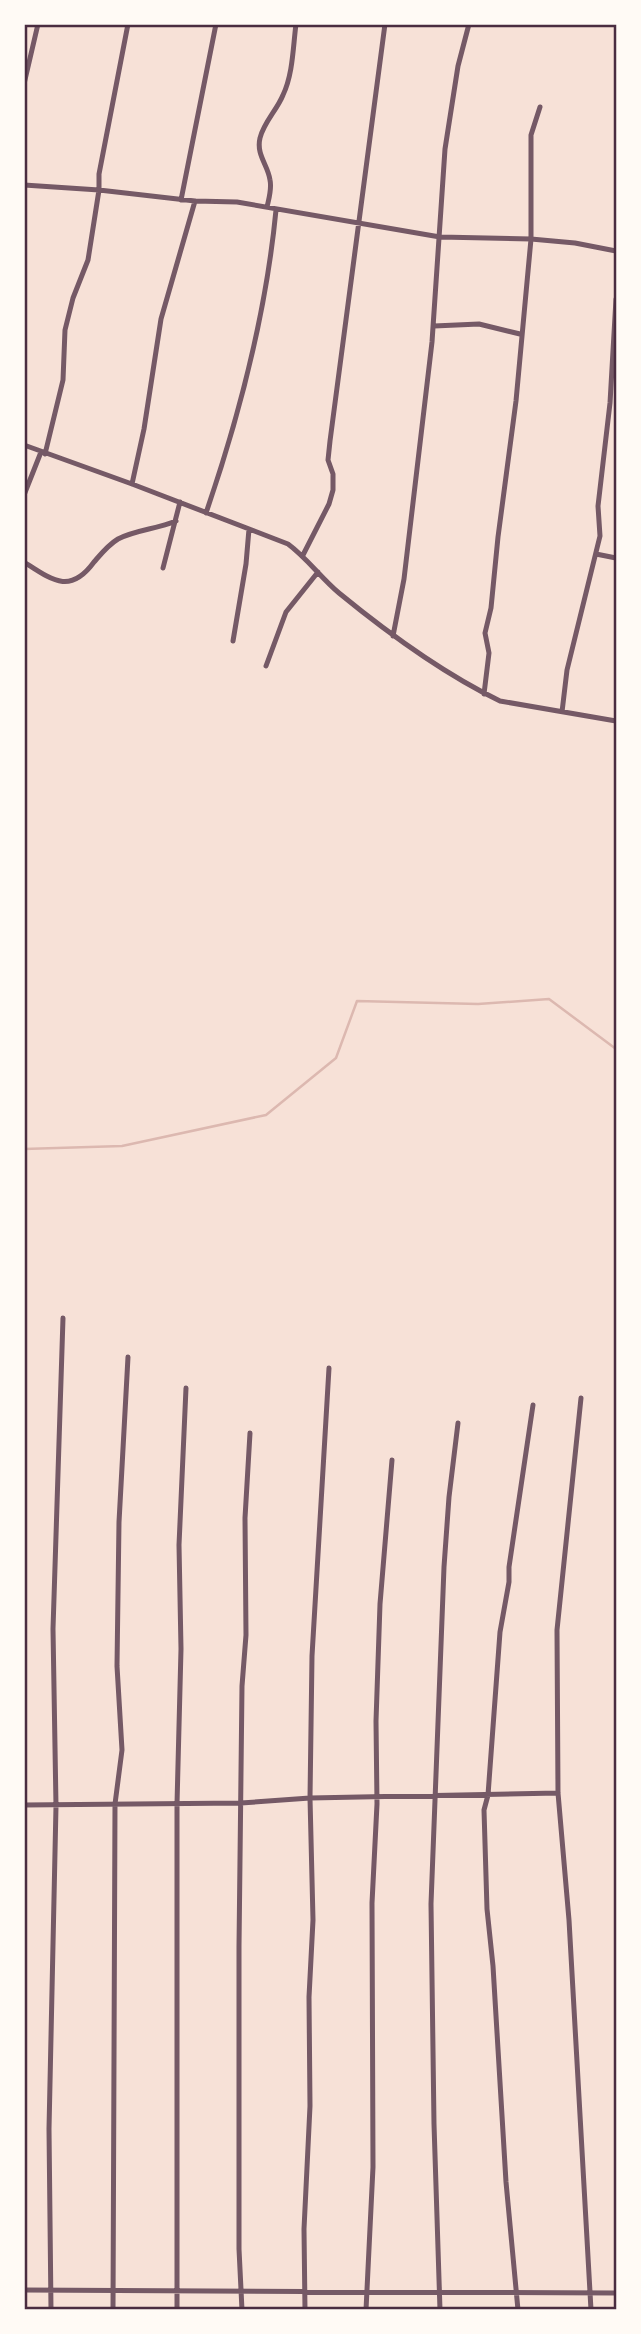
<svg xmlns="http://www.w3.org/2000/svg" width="641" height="2334" font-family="Barlow,sans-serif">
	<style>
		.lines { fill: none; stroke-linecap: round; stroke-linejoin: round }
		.stream { stroke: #dcb8b0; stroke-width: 2.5 }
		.minor { stroke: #755966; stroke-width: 5 }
		.neatline { fill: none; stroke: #4a2c40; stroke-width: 2.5 }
	</style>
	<rect width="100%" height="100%" fill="#f7e1d7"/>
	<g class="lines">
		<path class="stream" d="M24 1149 122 1146 266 1115 336 1058 357 1001 478 1004 549 999 616 1049"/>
		<path class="minor" d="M24 84 38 24
			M24 185 99 190 195 201 237 202 440 237 531 239 575 243 616 251
			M181 200 216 24
			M267 207C269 198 272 189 270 180 268 165 256 155 260 138 264 122 277 110 283 95 293 74 293 47 296 24
			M434 326 479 324 520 334
			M24 445 132 484 288 544C307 558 321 578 339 593 389 634 442 673 500 701L616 721
			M45 454 63 380 65 330 73 298 88 260 99 190V174L128 24
			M132 484 144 429 161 319 195 201
			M24 495 41 452
			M206 513C240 414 266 314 276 210
			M596 554 616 558
			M303 555 329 504 333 490V474L328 460 330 441 385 24
			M24 562C52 580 70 595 94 562 101 554 108 545 118 539 135 530 157 529 176 521
			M163 568 180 502
			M393 636 404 579 432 342 445 149 458 66 469 24
			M233 641 246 564 249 529
			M266 666 286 612 318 572
			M484 694 489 653 485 633 491 608 498 537 516 401 531 239V135L540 107
			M562 712 567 670 600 536 598 506 610 403 616 299
			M581 1398 557 1630 558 1793 569 1920 591 2310
			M24 1805 241 1803 310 1798 558 1793
			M24 2290 616 2293
			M51 2310 49 2129 56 1806 53 1629 63 1318
			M113 2310 115 1804 122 1750 117 1666 119 1522 128 1357
			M177 2310V1804L181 1649 179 1545 186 1388
			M242 2310 239 2249V1946L242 1686 246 1635 245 1518 250 1433
			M305 2310 304 2229 310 2106 309 1997 313 1920 310 1798 312 1656 329 1368
			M366 2310 373 2167 372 1903 377 1804 376 1721 380 1604 392 1460
			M440 2310 434 2124 431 1904 444 1567 449 1497 458 1423
			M518 2310 506 2182 493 1966 487 1909 484 1810 488 1795 500 1632 509 1582V1567L533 1405"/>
	</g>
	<rect width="641" height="2334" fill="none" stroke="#fffaf5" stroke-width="52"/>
	<rect x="26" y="26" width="589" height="2282" class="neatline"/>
</svg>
